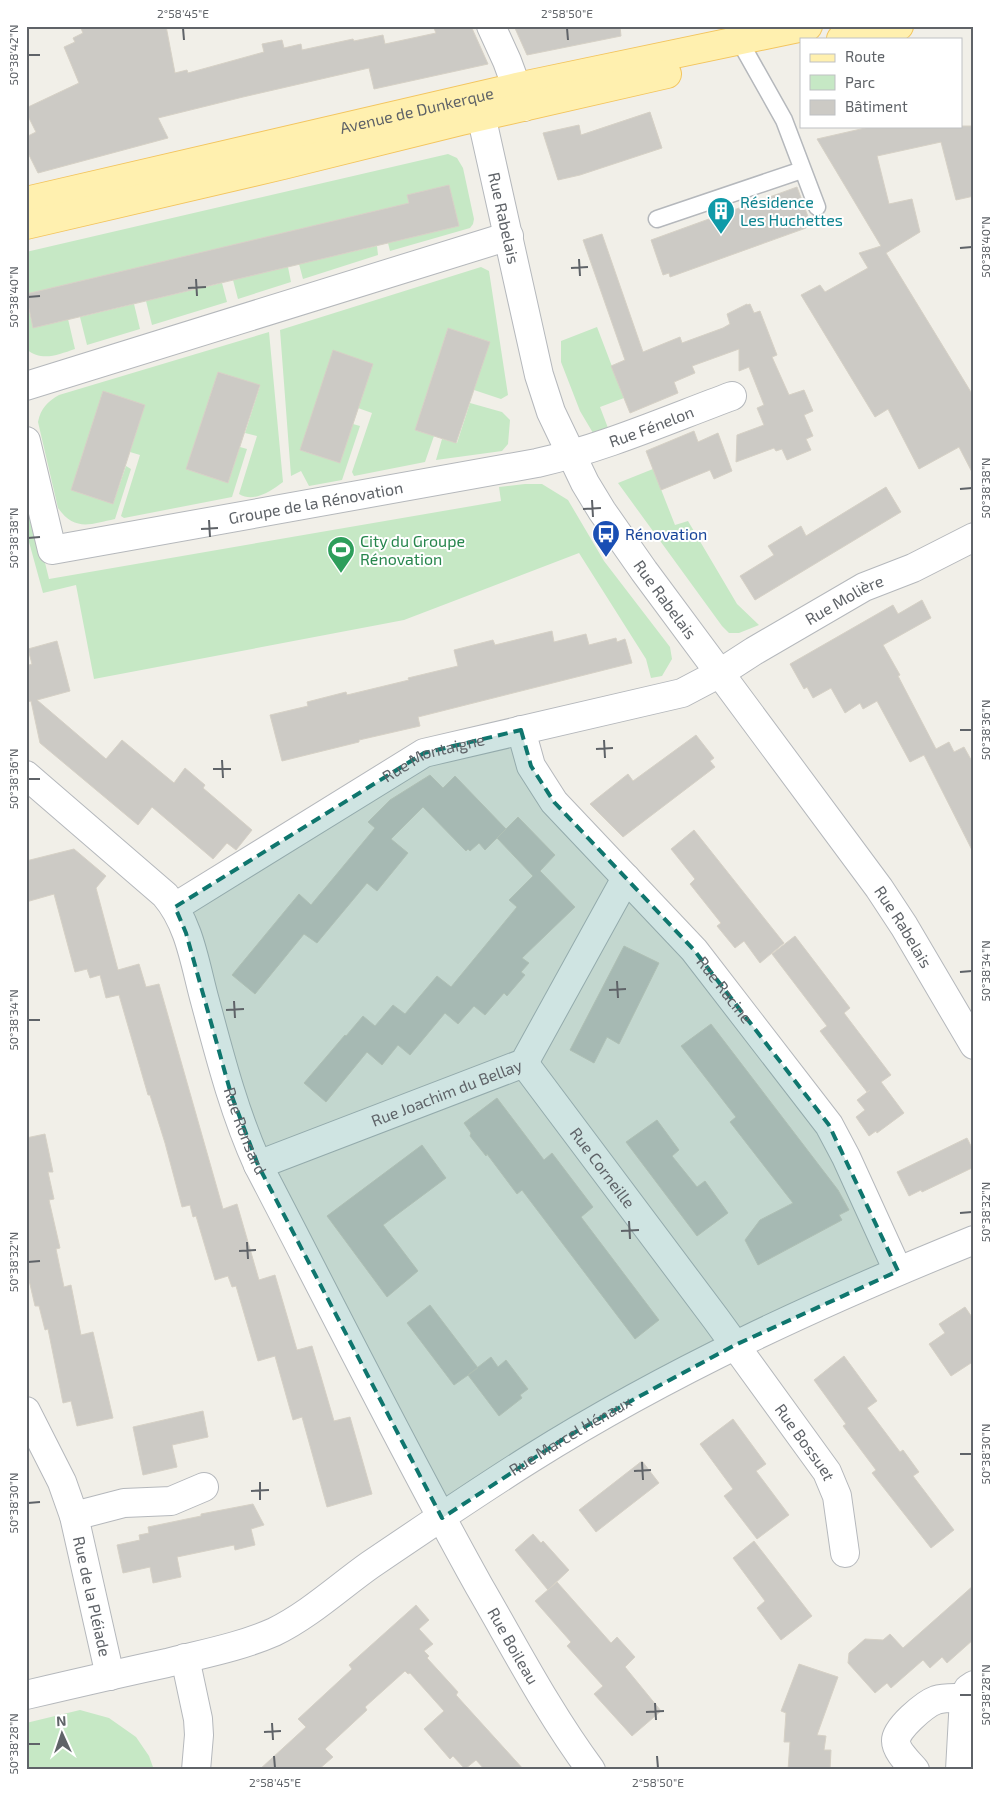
<svg xmlns="http://www.w3.org/2000/svg" width="1000" height="1796" font-family="'Exo 2',sans-serif">
	<style>
		.green { fill: #c6e8c5 }
		.building { fill: #cccac5; stroke: #d6d1c6 }
		.lines { fill: none; stroke-linecap: round; stroke-linejoin: round }
		.service-casing { stroke: #b5b8bc; stroke-width: 19 }
		.minor-casing { stroke: #b5b8bc; stroke-width: 30 }
		.primary-casing { stroke: #f3c55f; stroke-width: 30 }
		.service { stroke: #fff; stroke-width: 16 }
		.minor { stroke: #fff; stroke-width: 28 }
		.primary { stroke: #fff0af; stroke-width: 28 }
		.marked { fill: #0f766e; fill-opacity: 0.2; stroke: #0f766e; stroke-width: 4; stroke-dasharray: 10 6; stroke-linejoin: round }
		.ticks { fill: none; stroke: #5f6368; stroke-width: 2 }
		.labels { text-anchor: middle; stroke-width: 4; stroke-linejoin: round; paint-order: stroke }
		.street-label { font-size: 16px; fill: #5f6368; stroke: #fff }
		.culture-label { font-size: 16px; fill: #0d838f; stroke: #fff; text-anchor: start }
		.transit-label { font-size: 16px; fill: #164399; stroke: #fff; text-anchor: start }
		.leisure-label { font-size: 16px; fill: #27864d; stroke: #fff; text-anchor: start }
		.neatline { fill: none; stroke: #5f6368; stroke-width: 2 }
		.ticks-label { font-size: 12px; text-anchor: middle; fill: #5f6368 }
	</style>
	<rect width="100%" height="100%" fill="#f1efe8"/>
	<path class="green" d="M448 154 457 158 463 168 474 219 473 224 470 228 390 251 388 243 459 226 449 185 407 195 409 203 26 294V252Z
		M377 246 378 255 303 279 299 264Z
		M288 267 291 282 238 299 233 280Z
		M481 267 489 271 508 395 501 399 474 390 489 342 448 328 415 430 434 436 425 462 354 476 352 472 372 413 358 408 373 364 300 450 340 463 353 424 360 426 342 480 309 486 301 471 291 476 280 330Z
		M222 283 227 302 152 325 146 301Z
		M26 297 33 328 68 319 75 349C57 355 42 362 26 349Z
		M134 304 140 329 87 345 80 317Z
		M597 327 624 398 600 407 608 428 593 433 580 411 561 362V341Z
		M269 332 283 482C271 491 254 503 239 494L257 436 245 433 260 386 218 372 186 469 228 483 240 447 247 449 232 497 124 518 121 516 140 455 130 452 145 405 103 392 71 490 113 504 126 466 131 469 115 519C91 524 75 532 58 508L38 422C41 408 47 402 59 395Z
		M470 403 502 412 510 420 508 444 502 451 436 460 442 439 457 443Z
		M653 469 675 525 688 521 737 604 759 625 739 633H729L722 626 618 483Z
		M525 484H542L568 500 604 561 670 647 672 659 662 676 651 678 646 659 579 553 404 620 94 679 76 585 43 593 26 531V485L49 579 501 501 499 487Z
		M80 1710 109 1718 136 1737 149 1756 154 1770H26V1723Z"/>
	<path class="building" d="M80 26H166L175 73 187 70 188 73 264 52 262 44 282 40 284 48 301 44 302 50 353 39 354 41 383 35 385 44 436 33 433 26H471L488 64 374 89 369 68 243 97 158 118 168 138 38 173 26 149V137L36 132 26 112V108L79 83 64 47 75 42 73 38 83 33Z
		M514 26H620L621 36 527 55Z
		M650 112 662 148 580 175 558 180 543 133 579 125 581 135Z
		M874 126H974V196L956 200 941 142 877 156 889 204 912 199 920 232 886 253 974 397V476L959 447 919 469 888 409 875 417 801 295 820 285 825 292 868 268 859 253 881 246 817 139Z
		M449 185 459 226 33 328 26 294 409 203 407 195Z
		M797 187 810 222 805 224 806 228 670 277 669 273 663 275 651 240Z
		M602 234 643 352 680 337 682 343 723 328 730 324 727 314 747 304V305L750 304 754 313 760 311 777 355 772 357 789 395 804 390 813 411 804 415 813 436 806 439 811 450 787 460 782 449 776 451 774 448 736 462 737 435 764 425 757 408 764 405 749 367 739 371V349L692 366 695 373 674 382 678 393 630 413 611 366 625 360 583 240Z
		M448 328 490 342 456 443 415 430Z
		M333 350 373 364 340 463 300 450Z
		M218 372 260 385 228 483 186 469Z
		M103 391 145 405 113 504 71 490Z
		M694 431 698 442 718 433 732 471 714 479 710 470 661 490 646 451Z
		M886 487 901 512 755 600 740 576 774 555 768 546 801 526 806 536Z
		M922 600 931 618 883 645 900 675 898 676 936 749 949 742 954 752 964 747 974 765V854L924 755 910 762 877 701 863 709 860 703 845 713 831 688 813 698 807 687 804 689 790 664 893 605 898 614Z
		M552 631 554 642 586 634 589 645 616 638 617 642 625 639 632 663 418 717 420 726 359 740V742L282 761 270 715 308 706 307 702 346 692 347 695 409 680 408 678 458 666 454 650 493 640 495 645Z
		M57 641 70 691 37 700 106 759 122 740 174 783 185 768 205 785 203 788 252 830 236 850 227 843 213 859 152 807 138 825 40 743 31 701 26 702V666L32 664 28 649Z
		M696 735 714 758 710 761 715 767 623 837 590 804 628 774 633 781Z
		M430 775 443 788 455 776 506 829 485 850 479 843 470 851 468 849 466 851 423 807 391 839 408 853 377 891 367 883 317 943 304 934 255 994 232 975 299 894 311 905 375 828 368 822 390 800Z
		M518 817 555 855 540 871 575 907 522 958 529 963 521 972 525 975 507 996 504 993 485 1015 474 1006 458 1024 445 1013 410 1055 398 1045 382 1065 367 1052 326 1102 304 1083 345 1035 346 1036 363 1016 375 1026 393 1005 405 1014 437 976 451 987 517 907 509 900 533 876 497 838Z
		M694 830 784 943 760 963 744 941 735 948 717 926 721 923 690 884 695 879 671 849Z
		M74 849 106 876 96 888 118 970 139 964 146 987 159 984 223 1209 237 1204 259 1280 275 1275 297 1350 312 1346 334 1421 350 1417 372 1494 327 1507 302 1417 293 1420 275 1356 258 1361 236 1286 232 1287 228 1276 215 1280 196 1216 193 1217 190 1205 182 1207 165 1143 150 1095H148L119 995 106 998 100 975 90 978 87 969 75 972 54 894 26 902V861Z
		M795 936 850 1008 844 1013 891 1075 881 1082 904 1113 877 1133 876 1131 869 1136 856 1117 865 1110 857 1100 870 1090 867 1092 820 1031 827 1026 772 954Z
		M624 946 659 963 619 1044 607 1037 594 1063 570 1050Z
		M711 1024 838 1190 849 1210 839 1215 842 1220 758 1265 745 1240 760 1220 793 1203 730 1122 736 1117 681 1046Z
		M497 1098 544 1160 552 1153 593 1207 581 1217 659 1320 635 1339 522 1190 517 1194 487 1154 486 1156 470 1136 471 1133 464 1123Z
		M657 1120 679 1150 672 1156 697 1187 705 1181 728 1213 697 1236 626 1142Z
		M45 1134 53 1172H48L54 1199 49 1200 60 1248 56 1249 64 1287 71 1285 81 1335 93 1332 113 1418 77 1426 71 1401 63 1403 48 1329 45 1330 39 1306H35L26 1267V1138Z
		M967 1138 974 1152V1167L922 1192 921 1190 909 1196 897 1172Z
		M422 1145 446 1178 383 1225 418 1271 387 1297 327 1216Z
		M430 1305 478 1368 454 1385 407 1323Z
		M965 1307 974 1320V1361L951 1376 929 1344 945 1333 939 1324Z
		M844 1356 877 1401 867 1408 900 1452 903 1450 919 1472 913 1476 954 1530 931 1548 872 1473 876 1470 843 1426 846 1424 814 1380Z
		M491 1357 498 1367 506 1360 528 1389 520 1395 522 1398 499 1416 468 1375Z
		M203 1411 208 1437 172 1445 177 1467 143 1475 133 1427Z
		M733 1419 766 1464 756 1471 789 1515 757 1539 724 1496 733 1489 700 1444Z
		M642 1461 659 1483 596 1532 579 1510Z
		M253 1504 264 1525 251 1529 255 1545 235 1550 234 1545 177 1557 181 1577 153 1583 150 1567 123 1573 117 1545 140 1540 139 1535 149 1533 148 1527 201 1516V1514Z
		M533 1534 541 1543 543 1541 569 1570 548 1590 515 1550Z
		M754 1541 812 1616 781 1640 757 1608 765 1601 733 1558Z
		M557 1582 611 1643 617 1637 635 1657 625 1667 661 1711 632 1736 594 1694 603 1686 567 1646 571 1642 535 1601Z
		M974 1585V1639L947 1663 942 1657 930 1668 923 1660 891 1688 887 1683 875 1693 848 1663 849 1653 865 1639 883 1640 890 1634 903 1648Z
		M416 1605 429 1620 419 1629 433 1644 424 1651 429 1656 427 1658 458 1692 456 1695 524 1770H485L476 1760 465 1769 453 1756 450 1759 424 1729 444 1711 410 1673 408 1674 405 1671 365 1707 367 1710 325 1749 333 1757 318 1770H259L306 1727 298 1719 352 1669 349 1665Z
		M799 1664 838 1677 817 1735 826 1736 824 1750H831L830 1770H788L790 1742H784L786 1713 781 1711Z"/>
	<g class="lines">
		<defs>
			<path id="service" d="M739 40 784 120 817 207
				M657 219 802 170"/>
			<g id="minor">
				<path d="M491 26 507 61 524 107"/>
				<path id="s1" d="M477 97 539 375 551 412 585 483 602 511 644 571 879 888 904 926 974 1045"/>
				<path d="M26 386 509 236"/>
				<path id="s2" d="M26 441 52 550 537 463C604 448 667 420 732 396"/>
				<path id="s3" d="M521 730 531 766 554 802 694 950 829 1125 846 1157 898 1271"/>
				<path id="s4" d="M26 775 165 895C190 924 195 965 205 1001 220 1057 234 1112 258 1165 331 1305 402 1448 479 1586 515 1648 548 1712 591 1770"/>
				<path id="s5" d="M175 907 424 753 682 693 720 673 754 651 864 587 913 568 974 537"/>
				<path id="s6" d="M524 1063 716 1319 827 1472 837 1496 845 1553"/>
				<path id="s7" d="M258 1165 524 1063 626 878"/>
				<path id="s8" d="M26 1411 62 1482 74 1516 110 1676"/>
				<path d="M74 1516 124 1503 171 1501 204 1487"/>
				<path d="M185 1658 198 1719 199 1735 196 1770"/>
				<path id="s9" d="M26 1695C73 1684 120 1673 167 1663 202 1654 240 1647 274 1632 309 1615 339 1587 370 1565 423 1529 476 1493 530 1459 670 1371 821 1302 974 1240"/>
				<path d="M915 1770C909 1763 896 1751 896 1741 895 1729 925 1704 936 1700 945 1697 955 1698 964 1698"/>
				<path d="M960 1770 964 1698 968 1689 974 1685"/>
			</g>
			<g id="primary">
				<path d="M841 39 899 26"/>
				<path id="s10" d="M26 201 517 87 808 26"/>
				<path d="M26 225 283 165 461 121 667 74"/>
			</g>
		</defs>
		<use href="#service" class="service-casing"/>
		<use href="#minor" class="minor-casing"/>
		<use href="#primary" class="primary-casing"/>
		<use href="#service" class="service"/>
		<use href="#minor" class="minor"/>
		<use href="#primary" class="primary"/>
	</g>
	<path class="marked" d="M521 730 531 766 554 802 694 950 829 1125 898 1271 735 1345 640 1396 565 1438 442 1518 258 1165 231 1094 186 933 175 907 424 753Z"/>
	<path class="ticks" d="M183 28 184 40M567 28 568 40M28 55H40M960 248 972 247M579 259 580 276M571 268 588 267M196 279 197 296M188 288 206 287M28 297 40 296M960 489 972 488M592 500 593 517M583 509 601 508M209 520 210 537M201 529 218 528M28 538 40 537M960 730H972M604 740 605 758M596 749 613 748M222 760 223 778M213 769H231M28 779H40M960 972 972 971M617 981 618 998M609 990 626 989M234 1001 235 1018M226 1010 244 1009M28 1020H40M960 1213 972 1212M629 1221 630 1239M621 1231 639 1230M247 1242 248 1259M239 1251 256 1250M28 1262 40 1261M960 1454H972M642 1462 643 1480M634 1471 651 1470M260 1482V1500M251 1491 269 1490M28 1503 40 1502M960 1695H972M655 1703 656 1720M646 1712 664 1711M272 1723 273 1740M264 1732 281 1731M28 1744H40M274 1756 275 1768M657 1756 658 1768"/>
	<defs>
		<symbol id="building-pin" viewBox="-11 -11 22 30"><path d="M0 17L-7.5 6A9.5 9.5 0 1 1 7.5 6Z" fill="#0f9aa8" stroke="#fff"/><path d="M-4-6H4V6H1V3H-1V6H-4ZM-2.5-4.3h1.7v1.8h-1.7ZM.8-4.3h1.7v1.8H.8ZM-2.5-1h1.7V.8h-1.7ZM.8-1h1.7V.8H.8Z" fill="#fff"/></symbol>
		<symbol id="bus-pin" viewBox="-11 -11 22 30"><path d="M0 17L-7.5 6A9.5 9.5 0 1 1 7.5 6Z" fill="#1a4fb4" stroke="#fff"/><path d="M-5-6H5V4H4V6H2V4H-2V6H-4V4H-5ZM-3.5-4V0h7V-4ZM-3.5 1.2v1.5H-2V1.2ZM2 1.2v1.5H3.5V1.2Z" fill="#fff"/></symbol>
		<symbol id="stadium-pin" viewBox="-11 -11 22 30"><path d="M0 17L-7.5 6A9.5 9.5 0 1 1 7.5 6Z" fill="#2e9e5b" stroke="#fff"/><path d="M0-5a6.5 5 0 1 0 0 10a6.5 5 0 1 0 0-10ZM-3.5-1.8h7v3.6h-7Z" fill="#fff"/></symbol>
	</defs>
	<g fill-rule="evenodd">
		<use href="#building-pin" x="705" y="195" width="32" height="43"/>
		<use href="#bus-pin" x="590" y="518" width="32" height="43"/>
		<use href="#stadium-pin" x="325" y="534" width="32" height="43"/>
	</g>
	<g class="labels">
		<g class="street-label">
			<text dy="6" stroke="none"><textPath href="#s10" startOffset="401">Avenue de Dunkerque</textPath></text>
			<text dy="6" stroke="none"><textPath href="#s1" startOffset="124">Rue Rabelais</textPath></text>
			<text dy="6" stroke="none"><textPath href="#s2" startOffset="725">Rue Fénelon</textPath></text>
			<text dy="6" stroke="none"><textPath href="#s2" startOffset="380">Groupe de la Rénovation</textPath></text>
			<text dy="6" stroke="none"><textPath href="#s1" startOffset="544">Rue Rabelais</textPath></text>
			<text dy="6" stroke="none"><textPath href="#s5" startOffset="745">Rue Molière</textPath></text>
			<text dy="6" stroke="none"><textPath href="#s5" startOffset="300">Rue Montaigne</textPath></text>
			<text dy="6" stroke="none"><textPath href="#s1" startOffset="949">Rue Rabelais</textPath></text>
			<text dy="6" stroke="none"><textPath href="#s3" startOffset="334">Rue Racine</textPath></text>
			<text dy="6" stroke="none"><textPath href="#s7" startOffset="202">Rue Joachim du Bellay</textPath></text>
			<text dy="6" stroke="none"><textPath href="#s4" startOffset="434">Rue Ronsard</textPath></text>
			<text dy="6" stroke="none"><textPath href="#s6" startOffset="131">Rue Corneille</textPath></text>
			<text dy="6" stroke="none"><textPath href="#s9" startOffset="612">Rue Marcel Hénaux</textPath></text>
			<text dy="6" stroke="none"><textPath href="#s6" startOffset="472">Rue Bossuet</textPath></text>
			<text dy="6" stroke="none"><textPath href="#s8" startOffset="198">Rue de la Pléiade</textPath></text>
			<text dy="6" stroke="none"><textPath href="#s4" startOffset="1015">Rue Boileau</textPath></text>
		</g>
		<g class="culture-label">
			<text x="740" y="208">Résidence<tspan x="740" dy="18">Les Huchettes</tspan></text>
		</g>
		<g class="transit-label">
			<text x="625" y="540">Rénovation</text>
		</g>
		<g class="leisure-label">
			<text x="360" y="547">City du Groupe<tspan x="360" dy="18">Rénovation</tspan></text>
		</g>
	</g>
	<rect width="1000" height="1796" fill="none" stroke="#ffffff" stroke-width="55"/>
	<rect x="800" y="38" width="162" height="90" fill="#ffffff" stroke="#bfc1c3"/>
	<rect x="810" y="54" width="25" height="8" fill="#fff0af" stroke="#bfc1c3"/>
	<text x="845" y="62" font-size="15" fill="#5f6368">Route</text>
	<rect x="810" y="75" width="25" height="15" fill="#c6e8c5" stroke="#bfc1c3"/>
	<text x="845" y="88" font-size="15" fill="#5f6368">Parc</text>
	<rect x="810" y="100" width="25" height="15" fill="#cccac5" stroke="#bfc1c3"/>
	<text x="845" y="112" font-size="15" fill="#5f6368">Bâtiment</text>
	<g transform="translate(62 1734) rotate(357)" stroke="#ffffff" stroke-width="4" paint-order="stroke">
	<path d="M0-4L9 19L0 12L-9 19Z" fill="#5f6368"/>
	<text y="-8" font-size="14" font-weight="bold" text-anchor="middle" fill="#5f6368">N</text>
	</g>
	<rect x="28" y="28" width="944" height="1740" class="neatline"/>
	<g class="ticks-label">
		<text x="183" y="18">2°58'45"E</text>
		<text x="567" y="18">2°58'50"E</text>
		<text transform="translate(14 55) rotate(-90)" y="4">50°38'42"N</text>
		<text transform="translate(986 247) rotate(-90)" y="4">50°38'40"N</text>
		<text transform="translate(14 297) rotate(-90)" y="4">50°38'40"N</text>
		<text transform="translate(986 488) rotate(-90)" y="4">50°38'38"N</text>
		<text transform="translate(14 538) rotate(-90)" y="4">50°38'38"N</text>
		<text transform="translate(986 730) rotate(-90)" y="4">50°38'36"N</text>
		<text transform="translate(14 779) rotate(-90)" y="4">50°38'36"N</text>
		<text transform="translate(986 971) rotate(-90)" y="4">50°38'34"N</text>
		<text transform="translate(14 1020) rotate(-90)" y="4">50°38'34"N</text>
		<text transform="translate(986 1212) rotate(-90)" y="4">50°38'32"N</text>
		<text transform="translate(14 1262) rotate(-90)" y="4">50°38'32"N</text>
		<text transform="translate(986 1454) rotate(-90)" y="4">50°38'30"N</text>
		<text transform="translate(14 1503) rotate(-90)" y="4">50°38'30"N</text>
		<text transform="translate(986 1695) rotate(-90)" y="4">50°38'28"N</text>
		<text transform="translate(14 1744) rotate(-90)" y="4">50°38'28"N</text>
		<text x="275" y="1787">2°58'45"E</text>
		<text x="658" y="1787">2°58'50"E</text>
	</g>
</svg>
